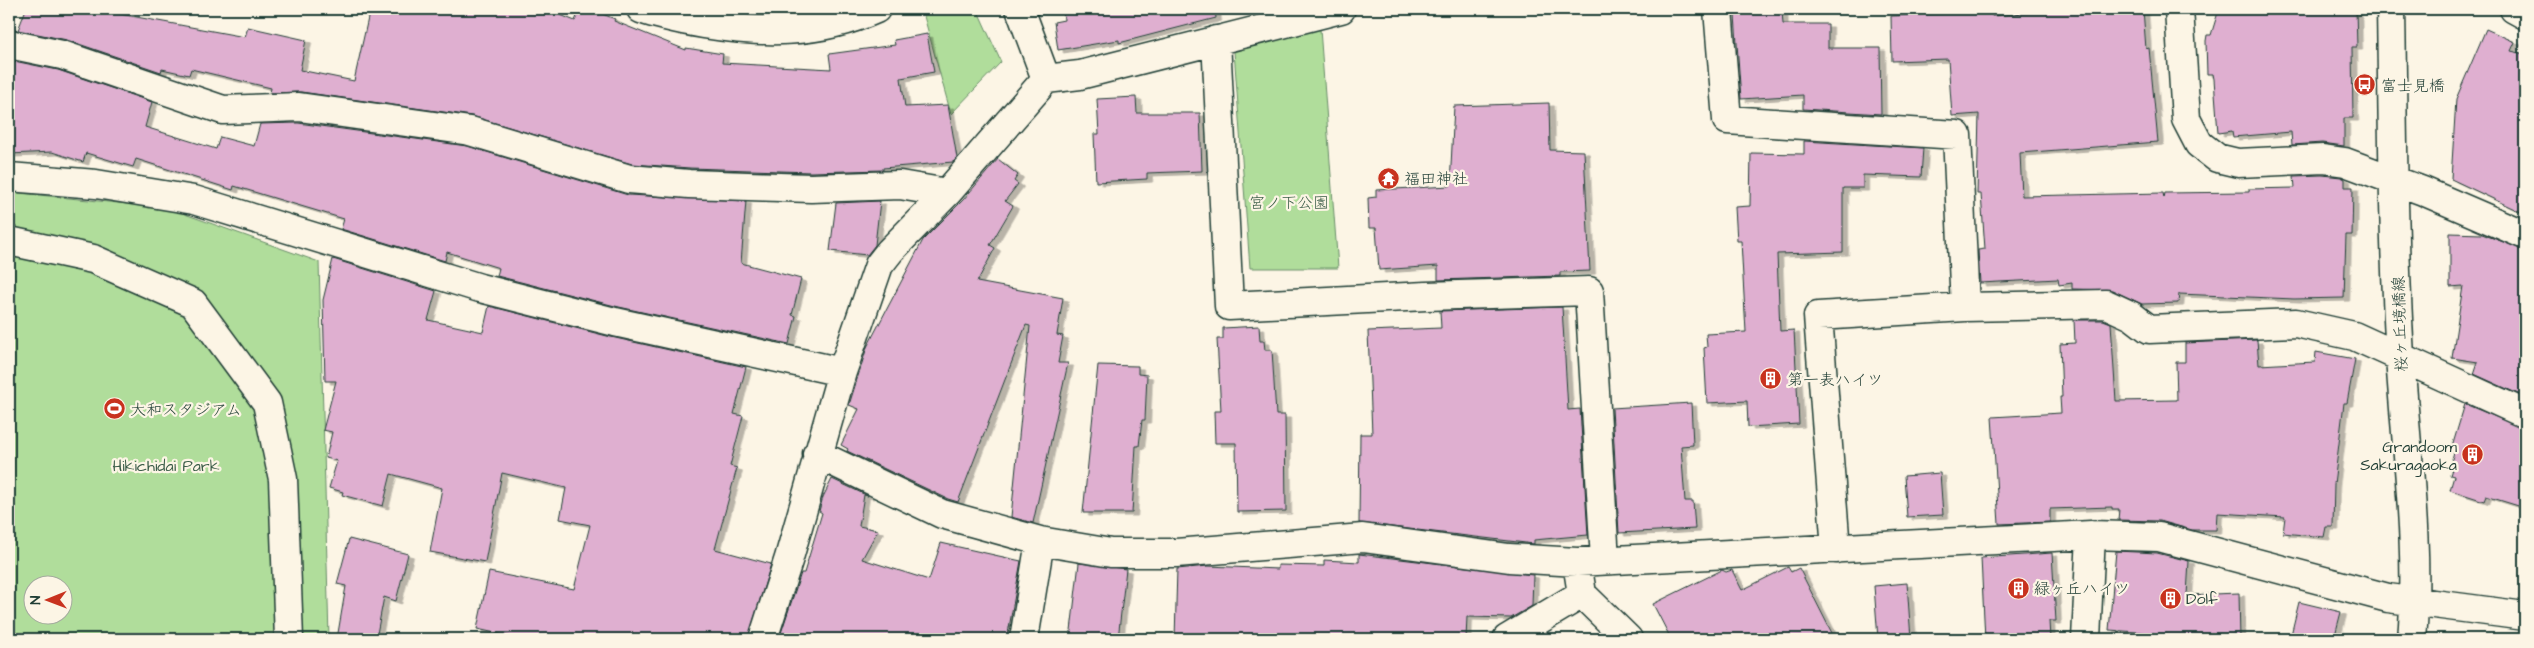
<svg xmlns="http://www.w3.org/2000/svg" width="2534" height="648" font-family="'Architects Daughter','Klee One',sans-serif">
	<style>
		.green { fill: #b0dd9b; stroke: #688d68; fill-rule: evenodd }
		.building { fill: #dfafd0; stroke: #1f3d34; filter: url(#shadow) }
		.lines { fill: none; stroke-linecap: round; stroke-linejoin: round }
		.minor-casing { stroke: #1f3d34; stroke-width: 31 }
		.minor { stroke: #fcf5e5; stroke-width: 28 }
		.labels { text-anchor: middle; stroke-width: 4.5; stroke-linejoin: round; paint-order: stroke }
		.poi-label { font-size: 16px; fill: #1f3d34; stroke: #fcf5e5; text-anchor: start }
		.park-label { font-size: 16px; fill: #3c5d49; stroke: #fcf5e5 }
		.street-label { font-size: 16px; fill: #1f3d34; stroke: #fcf5e5 }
	</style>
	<defs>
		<filter id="shadow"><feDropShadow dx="5.5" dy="3" stdDeviation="0" flood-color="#0004"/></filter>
	</defs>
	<rect width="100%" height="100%" fill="#fcf5e5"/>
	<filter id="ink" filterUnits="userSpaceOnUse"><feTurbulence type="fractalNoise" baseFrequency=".02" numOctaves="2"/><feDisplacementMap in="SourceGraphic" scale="10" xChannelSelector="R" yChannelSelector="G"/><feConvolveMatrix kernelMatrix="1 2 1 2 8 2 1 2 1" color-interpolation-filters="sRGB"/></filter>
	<g filter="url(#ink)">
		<path class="green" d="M922 9H977L1001 62 951 114Z
			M1320 29 1338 268H1250L1234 51Z
			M9 192 168 208 319 262 329 639H9ZM32 586H62V616H32Z"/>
		<path class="building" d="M26 9H120V14L245 37 248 27 306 40 300 70 354 81 370 9H546L575 21 580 9H590L615 19 614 21 686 50V48L723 54 722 63 831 69 829 54 895 45 894 40 927 34 934 72 901 78 905 107 948 105 957 158 953 162 883 168V170L811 172 690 168 632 164 472 116 301 92 270 93 271 88 191 69 189 75 162 69 161 72 67 40 18 30Z
			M1063 9H1215L1216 18 1119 43V40L1058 50 1054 22 1064 20Z
			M1974 9H1991L1992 16 2066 9H2143L2146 49 2149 48 2158 142 2020 153 2022 196 2163 193 2164 198 2165 193 2249 192V189L2295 188 2294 176 2322 175 2341 177 2345 179V187H2353L2352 235H2346L2344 298 2294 299 2179 294 2178 303 2142 304 2112 290 2072 289V283L2059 285 2058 279 1980 283 1978 250 1985 249 1981 194H1977L1979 114 1952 116 1948 59 1892 61 1891 16 1956 13V11Z
			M2219 9H2356L2357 47H2352L2353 118H2344V146L2322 143 2292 145 2291 132 2233 137 2232 131 2218 133 2214 79 2213 74H2207L2206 41 2207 35H2211Z
			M1782 11 1783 24H1828V48H1880L1881 114 1803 109V95L1741 99 1735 15Z
			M2486 29 2515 42 2511 51 2525 54V214L2451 179 2456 99Z
			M9 60 58 70 152 102 145 127 216 149 220 137 254 146 260 124 298 123 467 146 628 195 746 201 741 263 801 279 792 315 796 316 789 344 619 307 497 276 499 268 447 252 445 261 341 229 344 219 234 186 233 190 136 159 133 167 86 153 83 162 52 152 9 154Z
			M1136 97 1137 113H1200L1202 171 1147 173V179L1096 182 1094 134H1099L1097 99Z
			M1549 103 1550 150 1584 151 1590 271 1560 272V276L1438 280V266L1379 270 1376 228H1369L1368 198 1376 197V190L1450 186 1454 106Z
			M1804 141 1923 148 1921 177 1863 175V188H1843V252L1777 254 1780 331 1794 330 1799 424 1748 427 1747 401 1707 403 1704 348 1707 347 1706 334 1746 332 1741 241H1737L1735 207 1750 206 1751 153 1804 154Z
			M998 159 1018 175 1014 181 1018 184 1005 201 1013 206 990 245 995 248 977 282 1063 298 1057 335 1063 336 1058 363H1068L1033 523 1011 517 1030 326 1026 325 958 502 948 499 847 451 848 449 841 445 859 409 849 405 867 347 923 240 963 200Z
			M880 201 875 245 867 255 830 251 836 203Z
			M2450 233 2482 234 2525 250V397L2474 374 2478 362 2452 358 2463 286 2450 287Z
			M333 259 436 291 428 320 483 332 489 306 611 337 746 367 734 414 743 416 730 466 737 468 715 549 771 564 748 639H523L477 629 489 572 574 589 590 525 560 519 566 488 502 473 485 562 430 552 442 488 391 474 383 506 342 495 343 492 329 488 337 461 326 458 332 432 323 430 336 381H325L323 300Z
			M1562 307 1568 410 1580 409 1588 535 1534 540V544L1359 523 1360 434H1372L1368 331 1441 328 1440 311Z
			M2074 320H2103L2111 323 2116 401 2177 400 2176 362H2185V343L2257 340 2259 365 2315 362 2316 352 2355 359 2347 403H2344L2334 484 2333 527H2326L2324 537 2283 533 2285 517 2217 513 2216 530H2192L2160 521 2118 520 2119 509H2112V507L2050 509V522L1999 524 1992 417 2061 413 2060 397H2062L2060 344 2075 343Z
			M1259 326 1260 341H1264L1265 350H1272L1276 415H1285L1286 511 1237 512 1236 443H1215L1214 411H1221L1217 339H1223V328Z
			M1098 365 1138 366V374L1147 375 1145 420H1142L1139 446H1136L1132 513H1083Z
			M1691 403 1693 445 1681 446 1685 501H1693L1695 529 1619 533 1612 408Z
			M2465 404 2525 429V508L2486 496 2484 501 2450 490 2454 476 2450 475 2454 463 2451 462 2455 449 2452 447Z
			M1940 473 1943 515 1907 517 1904 476Z
			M832 479 868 496 864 495 859 526 878 530 862 559 929 580 941 543 1021 561 1007 639H779L801 573H804L822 513 819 511 823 497Z
			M349 539 408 554 396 601 384 597 376 639H337L346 586 337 584Z
			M2116 551 2157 553 2189 561 2187 595 2239 593 2240 639H2199L2151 633 2109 630Z
			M2052 553 2056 621H2049L2050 639H1985L1981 558Z
			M1359 554 1533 575 1532 606 1511 618 1467 617 1466 639H1175L1177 569 1208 566 1278 569V565L1324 566V560L1359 562Z
			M1079 563 1126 569 1118 639H1070Z
			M1788 567 1791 572 1799 568 1835 639H1671L1653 604 1722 570 1726 572 1732 570 1742 590Z
			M1907 583 1911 639H1878L1874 586Z
			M2299 602 2341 612 2334 639H2290Z"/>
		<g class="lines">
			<defs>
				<path id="minor" d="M641 9C661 16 682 20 704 24 764 34 820 34 876 9
					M1020 9 1046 79
					M1718 9 1727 120 1957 135 1965 307
					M2179 9 2186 119 2199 144 2217 158 2238 163 2323 159 2345 162 2423 191 2525 235
					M2391 9C2393 124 2393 241 2400 356 2406 451 2420 545 2412 639
					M2514 9 2525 15
					M1216 40 1229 306 1426 296 1589 291 1605 560
					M9 44 62 55 223 110 299 107 470 131 629 179 689 184 811 188 900 185 947 193
					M9 177 96 184 194 200 480 288 615 322 842 372
					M9 241 93 259 193 303 267 403 283 479 289 639
					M817 454 942 514 1040 541 1111 553H1176L1363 538 1509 558 1577 562 2091 535 2159 537 2388 598 2525 616
					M1836 549 1818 316 1965 307 2106 304 2132 316 2149 329 2296 323 2354 336 2525 414
					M1582 594 1628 639
					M763 639 789 558 842 372 879 265 890 251 947 193 1046 79 1080 75 1341 9
					M1024 639 1040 541
					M1507 639 1582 594 1577 562
					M2086 639 2091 535"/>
			</defs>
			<use href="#minor" class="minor-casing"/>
			<use href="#minor" class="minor"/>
		</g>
	</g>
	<defs>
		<symbol id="bus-disc" viewBox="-11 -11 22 22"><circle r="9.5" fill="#c8321e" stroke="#fcf5e5"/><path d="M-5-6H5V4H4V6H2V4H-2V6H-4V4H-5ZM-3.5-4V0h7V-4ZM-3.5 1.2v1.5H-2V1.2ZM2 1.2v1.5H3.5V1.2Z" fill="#fff"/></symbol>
		<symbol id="temple-disc" viewBox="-11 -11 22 22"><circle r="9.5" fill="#c8321e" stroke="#fcf5e5"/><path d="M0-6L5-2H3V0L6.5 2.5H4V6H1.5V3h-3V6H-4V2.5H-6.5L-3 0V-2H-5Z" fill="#fff"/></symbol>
		<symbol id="building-disc" viewBox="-11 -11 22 22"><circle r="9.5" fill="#c8321e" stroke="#fcf5e5"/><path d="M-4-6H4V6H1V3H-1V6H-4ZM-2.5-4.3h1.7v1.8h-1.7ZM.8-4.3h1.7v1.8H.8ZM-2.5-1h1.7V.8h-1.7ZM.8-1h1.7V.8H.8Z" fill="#fff"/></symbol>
		<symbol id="stadium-disc" viewBox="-11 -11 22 22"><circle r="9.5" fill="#c8321e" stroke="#fcf5e5"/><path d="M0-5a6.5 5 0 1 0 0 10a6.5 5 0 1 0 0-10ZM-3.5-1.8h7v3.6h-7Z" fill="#fff"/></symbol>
	</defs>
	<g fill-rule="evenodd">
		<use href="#bus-disc" x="2352" y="72" width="25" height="25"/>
		<use href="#temple-disc" x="1376" y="166" width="25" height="25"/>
		<use href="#building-disc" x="1758" y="366" width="25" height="25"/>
		<use href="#stadium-disc" x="102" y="396" width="25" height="25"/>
		<use href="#building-disc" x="2460" y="442" width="25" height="25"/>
		<use href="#building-disc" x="2006" y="576" width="25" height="25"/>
		<use href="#building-disc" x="2158" y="586" width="25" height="25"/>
	</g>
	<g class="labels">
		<g class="poi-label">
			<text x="2381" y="91">富士見橋</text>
			<text x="1404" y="184">福田神社</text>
			<text x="1787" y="385">第一表ハイツ</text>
			<text x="130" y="415">大和スタジアム</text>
			<text x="2457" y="452" text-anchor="end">Grandoom<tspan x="2457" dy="18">Sakuragaoka</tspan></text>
			<text x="2034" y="594">緑ヶ丘ハイツ</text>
			<text x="2186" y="604">Dolf</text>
		</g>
		<g class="park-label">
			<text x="1289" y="208">宮ノ下公園</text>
			<text x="166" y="471">Hikichidai Park</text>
		</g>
		<g class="street-label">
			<text transform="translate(2399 324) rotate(-92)" y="6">桜ヶ丘境橋線</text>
		</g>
	</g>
	<rect width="2534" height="648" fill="none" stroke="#fcf5e5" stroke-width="30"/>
	<rect x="15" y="15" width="2504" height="618" fill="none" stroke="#1f3d34" stroke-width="2" filter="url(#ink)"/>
	<g transform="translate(48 600) rotate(269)"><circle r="24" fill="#fcf5e5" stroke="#a4ab9e"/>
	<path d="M0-4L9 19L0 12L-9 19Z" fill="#c8321e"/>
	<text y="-8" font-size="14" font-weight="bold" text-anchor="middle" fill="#1f3d34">N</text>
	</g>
</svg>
